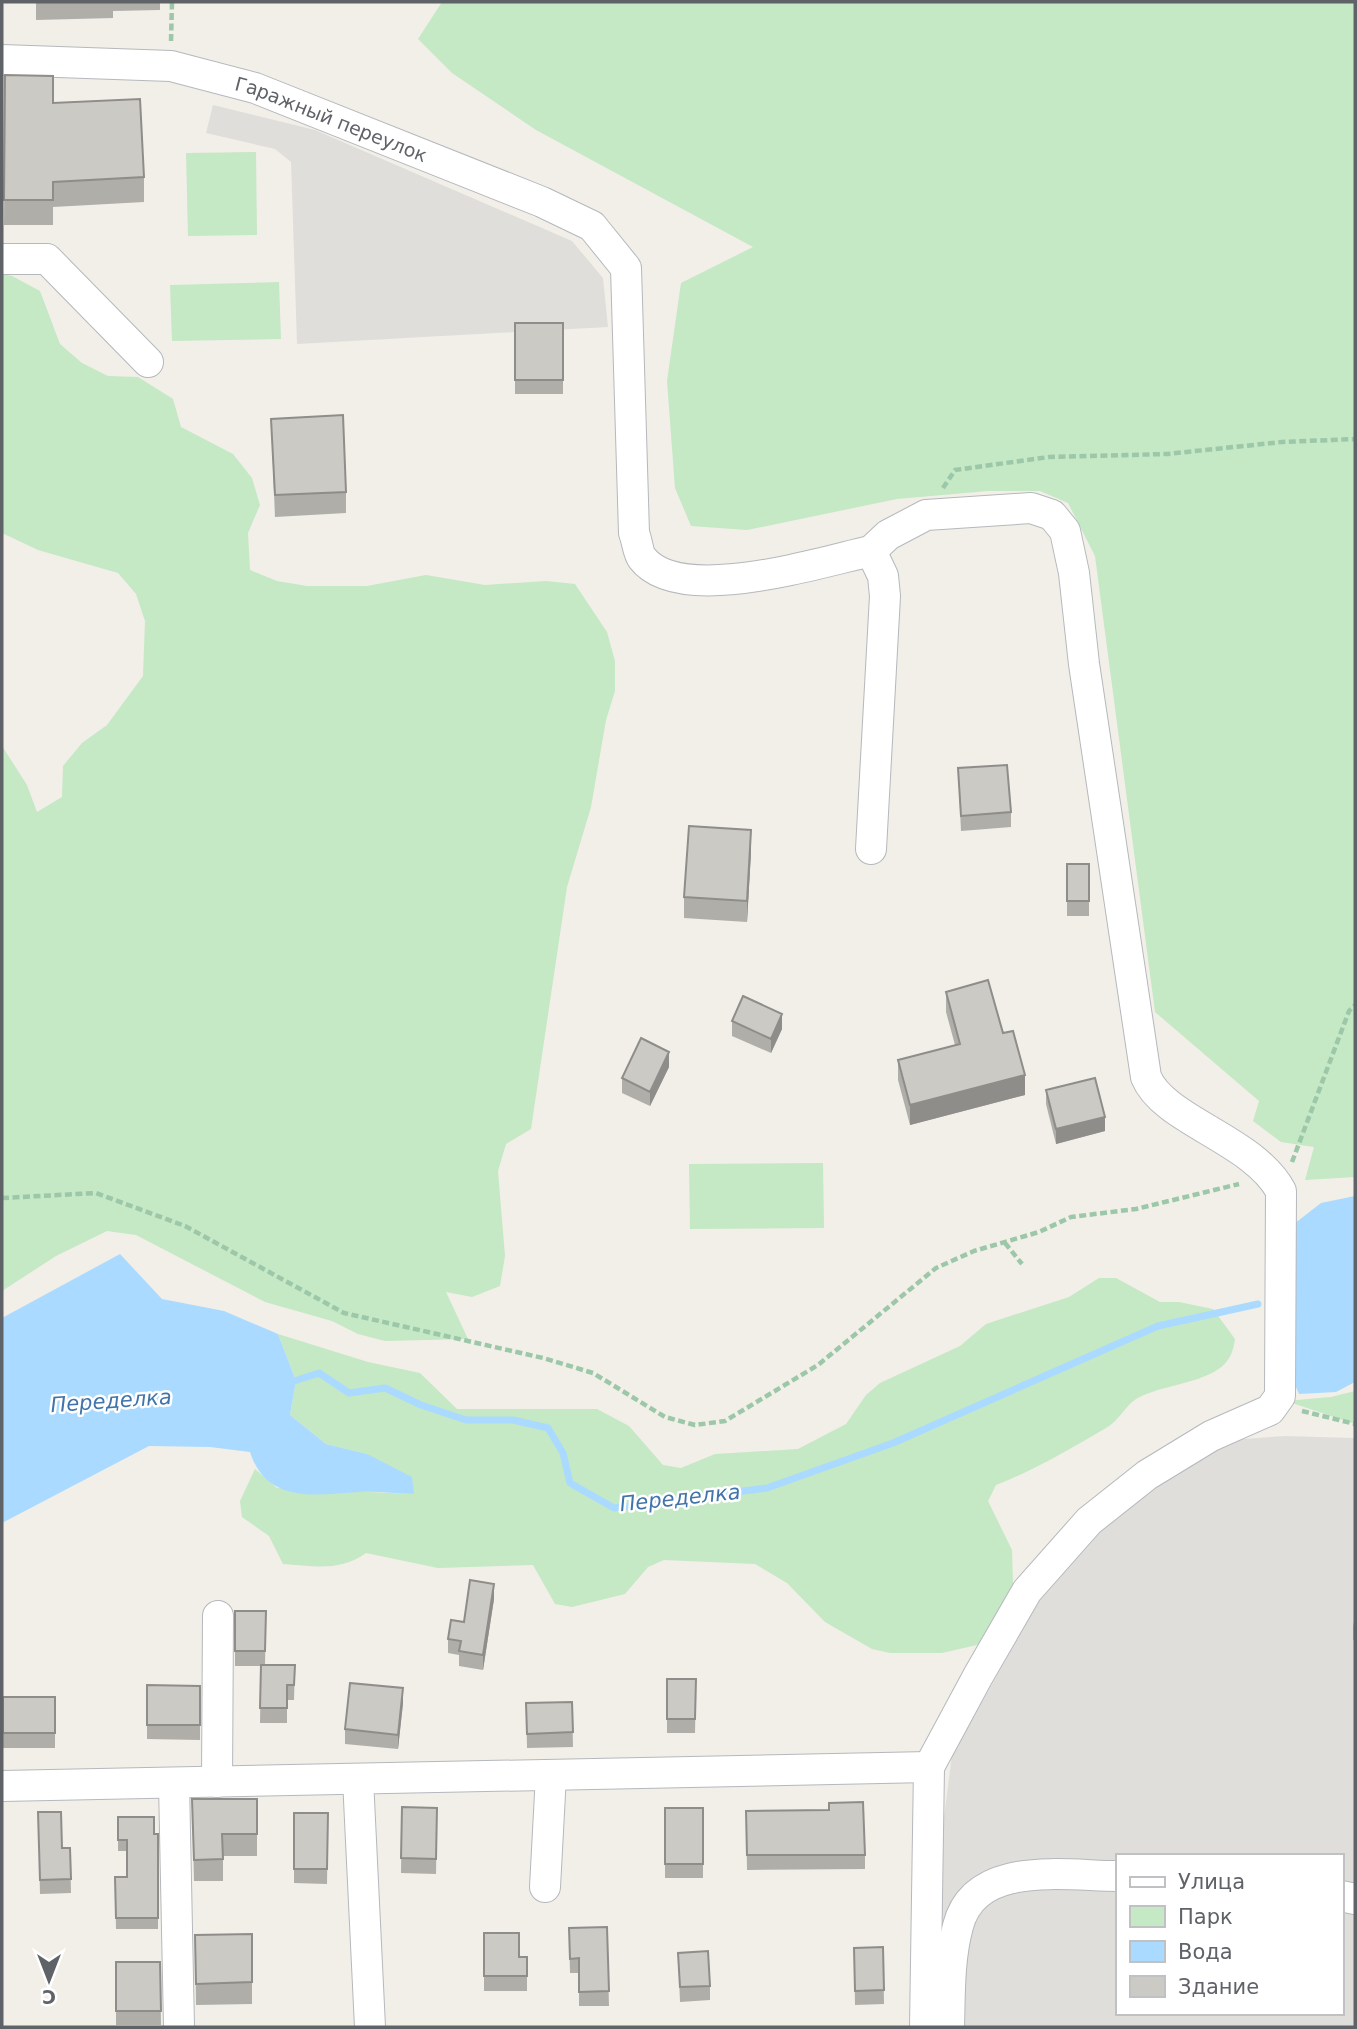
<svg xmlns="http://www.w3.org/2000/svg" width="1357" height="2029" font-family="'DejaVu Sans',sans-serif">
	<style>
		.industrial { fill: #e0deda; fill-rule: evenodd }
		.green { fill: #c5e8c5 }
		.water { fill: #aadaff }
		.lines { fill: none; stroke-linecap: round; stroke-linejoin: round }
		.stream { stroke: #aadaff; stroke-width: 7 }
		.minor-casing { stroke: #b5b8bc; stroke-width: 32 }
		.path { stroke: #9cc7a9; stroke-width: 4.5; stroke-dasharray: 7 3.5; stroke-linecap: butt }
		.minor { stroke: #fff; stroke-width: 30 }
		.wall { fill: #afaea9 }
		.shaded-wall { fill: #8f8d8a }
		.building { fill: #cccac5; stroke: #8f8d8a; stroke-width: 2 }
		.labels { text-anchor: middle; stroke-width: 5; stroke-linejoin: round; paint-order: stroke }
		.street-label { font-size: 19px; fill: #5f6368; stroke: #fff }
		.water-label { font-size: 21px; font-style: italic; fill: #4174aa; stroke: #fff }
	</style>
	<rect width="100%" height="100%" fill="#f1efe8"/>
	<path class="industrial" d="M213 105 315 130 572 241 603 278 608 327 297 344 291 162 275 149 206 133Z
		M1285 1436 1355 1438V2027H934L941 1840 952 1755 1059 1566 1116 1513 1230 1440ZM1117 1856H1341V2013H1117Z"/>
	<path class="green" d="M442 2H1355V1177L1305 1180 1314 1147 1281 1142 1253 1121 1259 1101 1155 1012 1095 556 1068 503 1040 491H988L897 499 747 530 691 526 675 488 667 381 681 283 753 247 536 130 452 73 418 39Z
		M256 152 257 235 188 236 186 153Z
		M2 274 12 276 40 291 60 344 82 363 108 376 138 377 173 399 181 427 233 454 252 478 260 505 248 533 250 570 277 581 307 586H367L426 575 485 585 546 581 575 584 607 632 615 661V691L606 720 591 807 567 887 531 1129 506 1144 498 1171 505 1256 500 1286 472 1297 446 1292 468 1339 385 1341 358 1334 332 1321 265 1302 136 1235 107 1231 56 1256 2 1291V746L27 785 37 812 62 797 63 766 82 743 107 725 143 676 145 621 136 594 118 573 38 550 2 533Z
		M279 282 281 339 172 341 170 285Z
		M823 1163 824 1228 690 1229 689 1164Z
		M1099 1278H1116L1160 1302H1179L1213 1309 1235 1339C1233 1352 1230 1362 1217 1370 1193 1385 1161 1385 1136 1399 1125 1406 1119 1421 1106 1428 1070 1449 1035 1470 996 1485L988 1501 1012 1550 1013 1584 990 1632 977 1645 942 1653H890L872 1649 825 1622 787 1583 755 1564 664 1560 648 1567 625 1594 572 1607 555 1604 533 1565 438 1568 366 1553C339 1572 314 1566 283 1564L269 1536 242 1517 240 1501 255 1469 277 1488 414 1494 367 1454 326 1444 290 1415 296 1381 278 1334 368 1362 420 1373 457 1409H597L629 1426 663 1465 681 1468 715 1454 798 1449 846 1424 866 1395 880 1383 960 1346 986 1324 1069 1297Z
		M1355 1391V1424L1286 1401 1331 1397Z"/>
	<path class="water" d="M1355 1196V1382L1336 1392 1299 1394 1287 1367 1290 1227 1321 1203Z
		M120 1254 162 1299 224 1311 278 1334 296 1381 290 1415 326 1444 367 1454 412 1477 414 1494C396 1494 377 1491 359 1492 314 1495 267 1504 250 1452L210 1447 149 1446 2 1523V1318Z"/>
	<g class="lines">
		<path class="stream" d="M288 1383 319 1373 349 1393 385 1388 421 1405 466 1420H513L548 1428 563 1453 570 1483 614 1508 767 1488 893 1443 1158 1326 1258 1304"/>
		<defs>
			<g id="minor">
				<path id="s1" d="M2 60 171 66 255 88 542 202 592 226 626 268 634 533C637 540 638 553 642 558 679 607 820 562 871 551L888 535 926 515 1031 508 1052 515 1065 531 1074 573 1084 664 1146 1077C1164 1121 1253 1139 1281 1191L1280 1396 1270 1410 1211 1436 1147 1475 1089 1521 1027 1591 978 1676 929 1767 925 2027"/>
				<path d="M2 259H47L148 362"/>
				<path d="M871 551 883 576 885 596 871 849"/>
				<path d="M358 1779 370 2027"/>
				<path d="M217 1782 218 1616"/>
				<path d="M174 1783 179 2027"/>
				<path d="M2 1786 929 1767"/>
				<path d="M545 1887 551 1775"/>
				<path d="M1341 1896 1355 1899"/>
				<path d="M949 2027C950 1994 949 1959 958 1926 975 1859 1066 1876 1117 1876"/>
			</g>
		</defs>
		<use href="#minor" class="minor-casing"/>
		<path class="path" d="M171 41 172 2
			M943 488 955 470 1049 457 1167 454 1282 442 1355 439
			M1292 1162 1349 1011 1355 1005
			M2 1198 96 1193 185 1226 344 1313 543 1358 593 1373 665 1417 695 1425 725 1421 818 1365 936 1268 974 1251 1039 1232 1071 1217 1136 1209 1239 1184
			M1005 1243 1022 1264
			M1302 1411 1355 1424"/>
		<use href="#minor" class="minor"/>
	</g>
	<path class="wall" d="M36 2H160V10L113 11V18L36 20Z
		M5 75 53 103 144 177V202L53 207V225H4Z
		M515 323H563V394H515Z
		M271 419 346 492V513L275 517Z
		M958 768 1011 812V827L961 831Z
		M751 852 747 922 684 918V897Z
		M1067 864H1089V916H1067Z
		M946 992 1003 1033 1025 1095 910 1125 898 1080V1060L955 1045 946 1012Z
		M732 1021 782 1029 771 1053 732 1036Z
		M669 1067 650 1106 622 1093V1078Z
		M1046 1090 1105 1131 1056 1144 1046 1104Z
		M494 1599 483 1670 459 1666V1655L448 1653V1639L464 1622Z
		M235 1611H266L265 1665H295L294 1700H287V1723H260L261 1666H235Z
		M1355 1617V1641L1353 1640V1626Z
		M667 1679H696L695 1733H667Z
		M147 1685 200 1686V1740L147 1739Z
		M3 1697H55V1748H3Z
		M572 1702 573 1747 527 1748 526 1703Z
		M403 1703 398 1749 345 1744V1729Z
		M192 1799H257V1856H223V1881H194Z
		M402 1807 437 1808 436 1874 401 1873Z
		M665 1808H703V1878H665Z
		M746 1811 865 1855V1869L747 1870Z
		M38 1812 62 1848H70L71 1893 40 1894Z
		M294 1813H328L327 1884 294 1883Z
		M118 1817 154 1834H158V1929H116L115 1877H127V1851H118Z
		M607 1927 609 2006H579V1973H570L569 1928Z
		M484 1933 519 1957H527V1991H484Z
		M252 1934V2004L196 2005 195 1935Z
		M883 1947 884 2004 855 2005 854 1948Z
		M678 1953 710 1986V2000L680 2002Z
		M116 1962H160L161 2025H116Z"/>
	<path class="shaded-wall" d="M751 830V852L747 922V901Z
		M782 1014V1029L771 1053V1039Z
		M669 1052V1067L650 1106V1092Z
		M1025 1075V1095L910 1125V1105Z
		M1105 1117V1131L1056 1144V1129Z
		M494 1584V1599L483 1670V1655Z
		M403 1688V1703L398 1749V1735Z"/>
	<path class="building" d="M5 75 53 76V103L140 99 144 177 53 182V200H4Z
		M515 323H563V380H515Z
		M343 415 346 492 275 495 271 419Z
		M1007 765 1011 812 961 816 958 768Z
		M689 826 751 830 747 901 684 897Z
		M1067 864H1089V901H1067Z
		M988 980 1003 1033 1013 1031 1025 1075 910 1105 898 1060 960 1044 946 992Z
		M743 996 782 1014 771 1039 732 1021Z
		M641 1038 669 1052 650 1092 622 1078Z
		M1095 1078 1105 1117 1056 1129 1046 1090Z
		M470 1580 494 1584 483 1655 459 1651 461 1641 448 1639 451 1620 464 1622Z
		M235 1611H266L265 1651H235Z
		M261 1665H295L294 1685H287V1708H260Z
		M667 1679H696L695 1719H667Z
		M350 1683 403 1688 398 1735 345 1729Z
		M147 1685 200 1686V1725H147Z
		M3 1697H55V1733H3Z
		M572 1702 573 1732 527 1734 526 1703Z
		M192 1799H257V1834H222L223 1859 194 1860Z
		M863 1802 865 1855H747L746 1811 829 1810V1803Z
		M402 1807 437 1808 436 1859 401 1858Z
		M665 1808H703V1864H665Z
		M38 1812H61L62 1848H70L71 1879 40 1880Z
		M294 1813H328L327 1869H294Z
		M118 1817H154V1834H158V1918H116L115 1877H127V1840H118Z
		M607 1927 609 1991 579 1992V1958L570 1959 569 1928Z
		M484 1933H519V1957H527V1976H484Z
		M252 1934V1982L196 1984 195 1935Z
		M883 1947 884 1990 855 1991 854 1948Z
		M708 1951 710 1986 680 1987 678 1953Z
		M116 1962H160L161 2011H116Z"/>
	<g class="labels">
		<g class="street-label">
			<text dy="7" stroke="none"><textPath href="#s1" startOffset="338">Гаражный переулок</textPath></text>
		</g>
		<g class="water-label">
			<text transform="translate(111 1401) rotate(-4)" y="7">Переделка</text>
			<text transform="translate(680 1498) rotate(-6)" y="7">Переделка</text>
		</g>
	</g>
	<rect width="1357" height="2029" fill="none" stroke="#5f6368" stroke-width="7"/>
	<rect x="1116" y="1854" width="228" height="161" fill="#ffffff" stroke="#bfc1c3" stroke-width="2"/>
	<rect x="1130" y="1877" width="35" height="10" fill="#ffffff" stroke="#bfc1c3" stroke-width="2"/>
	<text x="1178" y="1889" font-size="21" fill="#5f6368">Улица</text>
	<rect x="1130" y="1906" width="35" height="21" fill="#c5e8c5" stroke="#bfc1c3" stroke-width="2"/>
	<text x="1178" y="1924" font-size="21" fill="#5f6368">Парк</text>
	<rect x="1130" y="1941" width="35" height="21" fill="#aadaff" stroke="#bfc1c3" stroke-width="2"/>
	<text x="1178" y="1959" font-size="21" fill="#5f6368">Вода</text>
	<rect x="1130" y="1976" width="35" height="21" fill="#cccac5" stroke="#bfc1c3" stroke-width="2"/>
	<text x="1178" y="1994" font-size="21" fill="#5f6368">Здание</text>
	<g transform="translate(49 1980) rotate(180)" stroke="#ffffff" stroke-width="5" paint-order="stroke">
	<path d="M0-5L12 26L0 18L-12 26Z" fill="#5f6368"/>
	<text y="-10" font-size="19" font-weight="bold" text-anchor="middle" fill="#5f6368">С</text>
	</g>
</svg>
